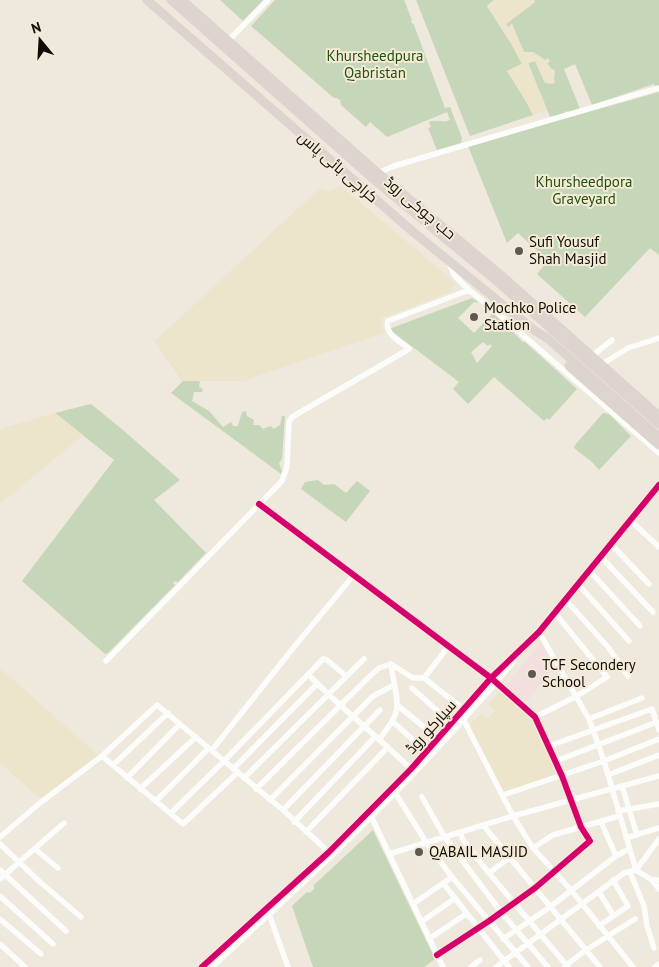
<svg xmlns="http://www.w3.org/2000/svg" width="659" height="967" font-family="'PT Sans',Cairo,sans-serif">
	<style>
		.education { fill: #f1e0de }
		.green { fill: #c6d6b9; fill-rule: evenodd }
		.sand { fill: #ece5cb }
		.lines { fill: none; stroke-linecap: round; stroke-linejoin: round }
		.minor { stroke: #fcfcfa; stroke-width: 5.5 }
		.highway { stroke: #ddd4cf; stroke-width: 9 }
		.cycleway-casing { stroke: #f4ead7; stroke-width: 9 }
		.cycleway { stroke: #d6006c; stroke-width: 6 }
		.poi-dot { fill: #5e5a52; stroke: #f4ead7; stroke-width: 2 }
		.labels { text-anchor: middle; stroke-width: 4; stroke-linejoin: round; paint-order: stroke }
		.park-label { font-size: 15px; fill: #1d530a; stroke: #f4ead7 }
		.street-label { font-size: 15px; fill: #100d07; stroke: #f4ead7 }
		.poi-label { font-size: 15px; fill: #100d07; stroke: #f4ead7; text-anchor: start }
	</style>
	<rect width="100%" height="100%" fill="#eee8dd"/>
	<path class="education" d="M541 643 555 666 525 703 505 687Z"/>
	<path class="green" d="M220 0H263L243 21Z
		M275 0H404L412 20 411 22 414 25 445 108 450 107 462 138 461 143 437 150 428 128 431 127 429 122C436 119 443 123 450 120L447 112 387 137 370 122 366 127 341 105 340 100 337 98H334L251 26Z
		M416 0H494L487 6 512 45 522 64 507 71 527 103 533 115 470 136Z
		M534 0H659V86L656 87 654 84 592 105 575 64 564 69 580 109 568 112 565 111 564 114 550 117 528 63 535 61 545 82 554 79C551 63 540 52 524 52L512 24 508 27 506 24 535 2Z
		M659 92V255L650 248 585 317 537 274 548 261 518 233 507 243 468 146Z
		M472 298 478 302 477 303 474 302 458 318 474 333 493 313 523 342H525L577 389 549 420 547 418 544 421 494 377 468 404 453 389 459 382 389 329ZM483 342 488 346 490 344 492 346 477 363 471 352Z
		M195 307 299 361 242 381H200L199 387 203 389 202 392H194L192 401 209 411 223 427 231 422 233 426H238L242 412 246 411 247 416 254 420 253 425H259L263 429 270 426 274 429 280 425 282 416H285L282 459 279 463 282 471 281 474 171 393 183 381 155 341Z
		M91 404 123 430 180 480 154 500 206 553 178 582 175 581 173 583 175 585 108 653 105 654 22 581 114 460 55 413Z
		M603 413 609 414 631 436 599 470 592 462 574 448 575 445Z
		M318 480 324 485 334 484 346 493 357 481 370 491 346 522 301 489 305 482Z
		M373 830 435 959 424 967H313L292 906 307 892 310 893 314 889V885Z"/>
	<path class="sand" d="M494 0H534L535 2 506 24 508 27 512 24 524 52H533L545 60 548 58 550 61 547 64 552 69 555 70 554 79 555 82 553 84 545 83 535 61 528 63 547 110 533 115 527 103 507 71 522 64 512 45 487 6Z
		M341 186 451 279 455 284 450 292 380 319 384 333 242 381H183L155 341 320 188 329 191Z
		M55 413 83 435 0 504V429Z
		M0 668 98 755 42 798 37 796 0 763Z
		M500 692 534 722 557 776 504 793 469 726 481 713 488 719 495 711 488 705Z"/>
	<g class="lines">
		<path class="minor" d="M228 41 268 0
			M378 173 394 166 659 88
			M449 263 454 275 469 290 494 310 659 453
			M592 356 612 340
			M602 364 628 348 659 338
			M259 504 491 678 535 717 562 776 581 827 590 841 535 888 489 921 437 955
			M631 521 659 547
			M611 544 649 584
			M601 557 653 612
			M589 570 640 626
			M578 584 629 641
			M565 599 608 647 628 676
			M539 632 589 719 604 761 636 870 659 839
			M106 661 282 481 287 467 289 422 292 417 409 349C401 342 384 334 388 321L469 290
			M391 664 413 678H424L466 711
			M308 674C341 709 379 737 413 771
			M424 678 448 647
			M412 688 453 725
			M397 705 440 740
			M462 717 513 816 533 848 571 890 633 967
			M535 717 577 696 607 677 555 613
			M589 719 642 698
			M392 721 428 753
			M379 740C385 731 393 723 396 712 400 701 392 677 391 664
			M549 746 652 709 659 730
			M212 750 294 647 353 576
			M102 756 183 824 238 772
			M556 761 657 722
			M113 765 168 713
			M233 769 317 684
			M608 775 659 755
			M127 778 180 724
			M244 778 364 659
			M622 786 637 835
			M140 789 196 737
			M256 789 370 676 379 668 391 664
			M396 794 426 842 452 877 528 967
			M503 795 604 761 659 739
			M422 797 444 836 501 912 548 967
			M270 800 373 696 394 685
			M156 801 209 748
			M283 810 380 710
			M618 811 659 804
			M171 813 224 761 323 659 327 660 346 676
			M372 818 443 967
			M294 822 375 737
			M601 822 616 856
			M483 825 600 967
			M306 832 388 747
			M460 832 463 840 489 873
			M0 837 40 803 102 756 157 705 283 810 331 854
			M626 838 659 828
			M0 844 40 882 81 917
			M533 848 553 835 619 816
			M35 849 58 868
			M389 854 513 816 659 776
			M509 858 489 873 568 967
			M0 870 66 931
			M630 872 644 906 647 926 654 948
			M0 879 64 823
			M652 880 659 889
			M443 883 509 967
			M599 892 613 915
			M0 896 53 944
			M413 904 452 877
			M269 914 288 967
			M0 919 41 954
			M421 922 454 899
			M599 926 628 906 613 880
			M429 939 466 914
			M503 939 550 907 616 856 629 849
			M0 944 25 967
			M565 966 586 950 635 919
			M202 967 329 852 411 769 491 678 539 632 659 485
			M212 967C296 890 380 813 456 728 475 706 495 685 513 662
			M471 967 480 960
			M496 967 624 873 636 870 652 880H659
			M655 967 659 964"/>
		<path class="highway" d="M147 0 412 231 534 330 547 338 659 437
			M171 0 371 177 499 283 659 424
			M182 0 378 173 502 276 659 416
			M569 366 659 445"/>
		<defs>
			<path id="cycleway" d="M259 504 491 678 535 717 562 776 581 827 590 841 535 888 489 921 437 955
				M202 967 329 852 411 769 491 678 539 632 659 485"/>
		</defs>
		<use href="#cycleway" class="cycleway-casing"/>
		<use href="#cycleway" class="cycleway"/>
	</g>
	<g class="poi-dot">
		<circle cx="519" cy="251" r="5"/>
		<circle cx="474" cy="317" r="5"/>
		<circle cx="532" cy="674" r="5"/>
		<circle cx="419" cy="852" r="5"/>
	</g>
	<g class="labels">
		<g class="park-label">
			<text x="375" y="61">Khursheedpura<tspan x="375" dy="17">Qabristan</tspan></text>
			<text x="584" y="187">Khursheedpora<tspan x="584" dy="17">Graveyard</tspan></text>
		</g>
		<g class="street-label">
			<text transform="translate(338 167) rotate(41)" y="5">کراچی بائی پاس</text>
			<text transform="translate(420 208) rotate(40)" y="5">حب چوکی روڈ</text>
			<text transform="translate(431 727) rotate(-48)" y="5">سپارکو روڈ</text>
		</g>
		<g class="poi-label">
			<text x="529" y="247">Sufi Yousuf<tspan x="529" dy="17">Shah Masjid</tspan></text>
			<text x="484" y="313">Mochko Police<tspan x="484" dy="17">Station</tspan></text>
			<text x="542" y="670">TCF Secondery<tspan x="542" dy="17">School</tspan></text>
			<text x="429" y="857">QABAIL MASJID</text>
		</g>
	</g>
	<g transform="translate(40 40) rotate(342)" stroke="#f4ead7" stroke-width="4" paint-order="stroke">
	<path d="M0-4L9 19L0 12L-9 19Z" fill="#100d07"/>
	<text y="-8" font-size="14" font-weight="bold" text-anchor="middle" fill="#100d07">N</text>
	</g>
</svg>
